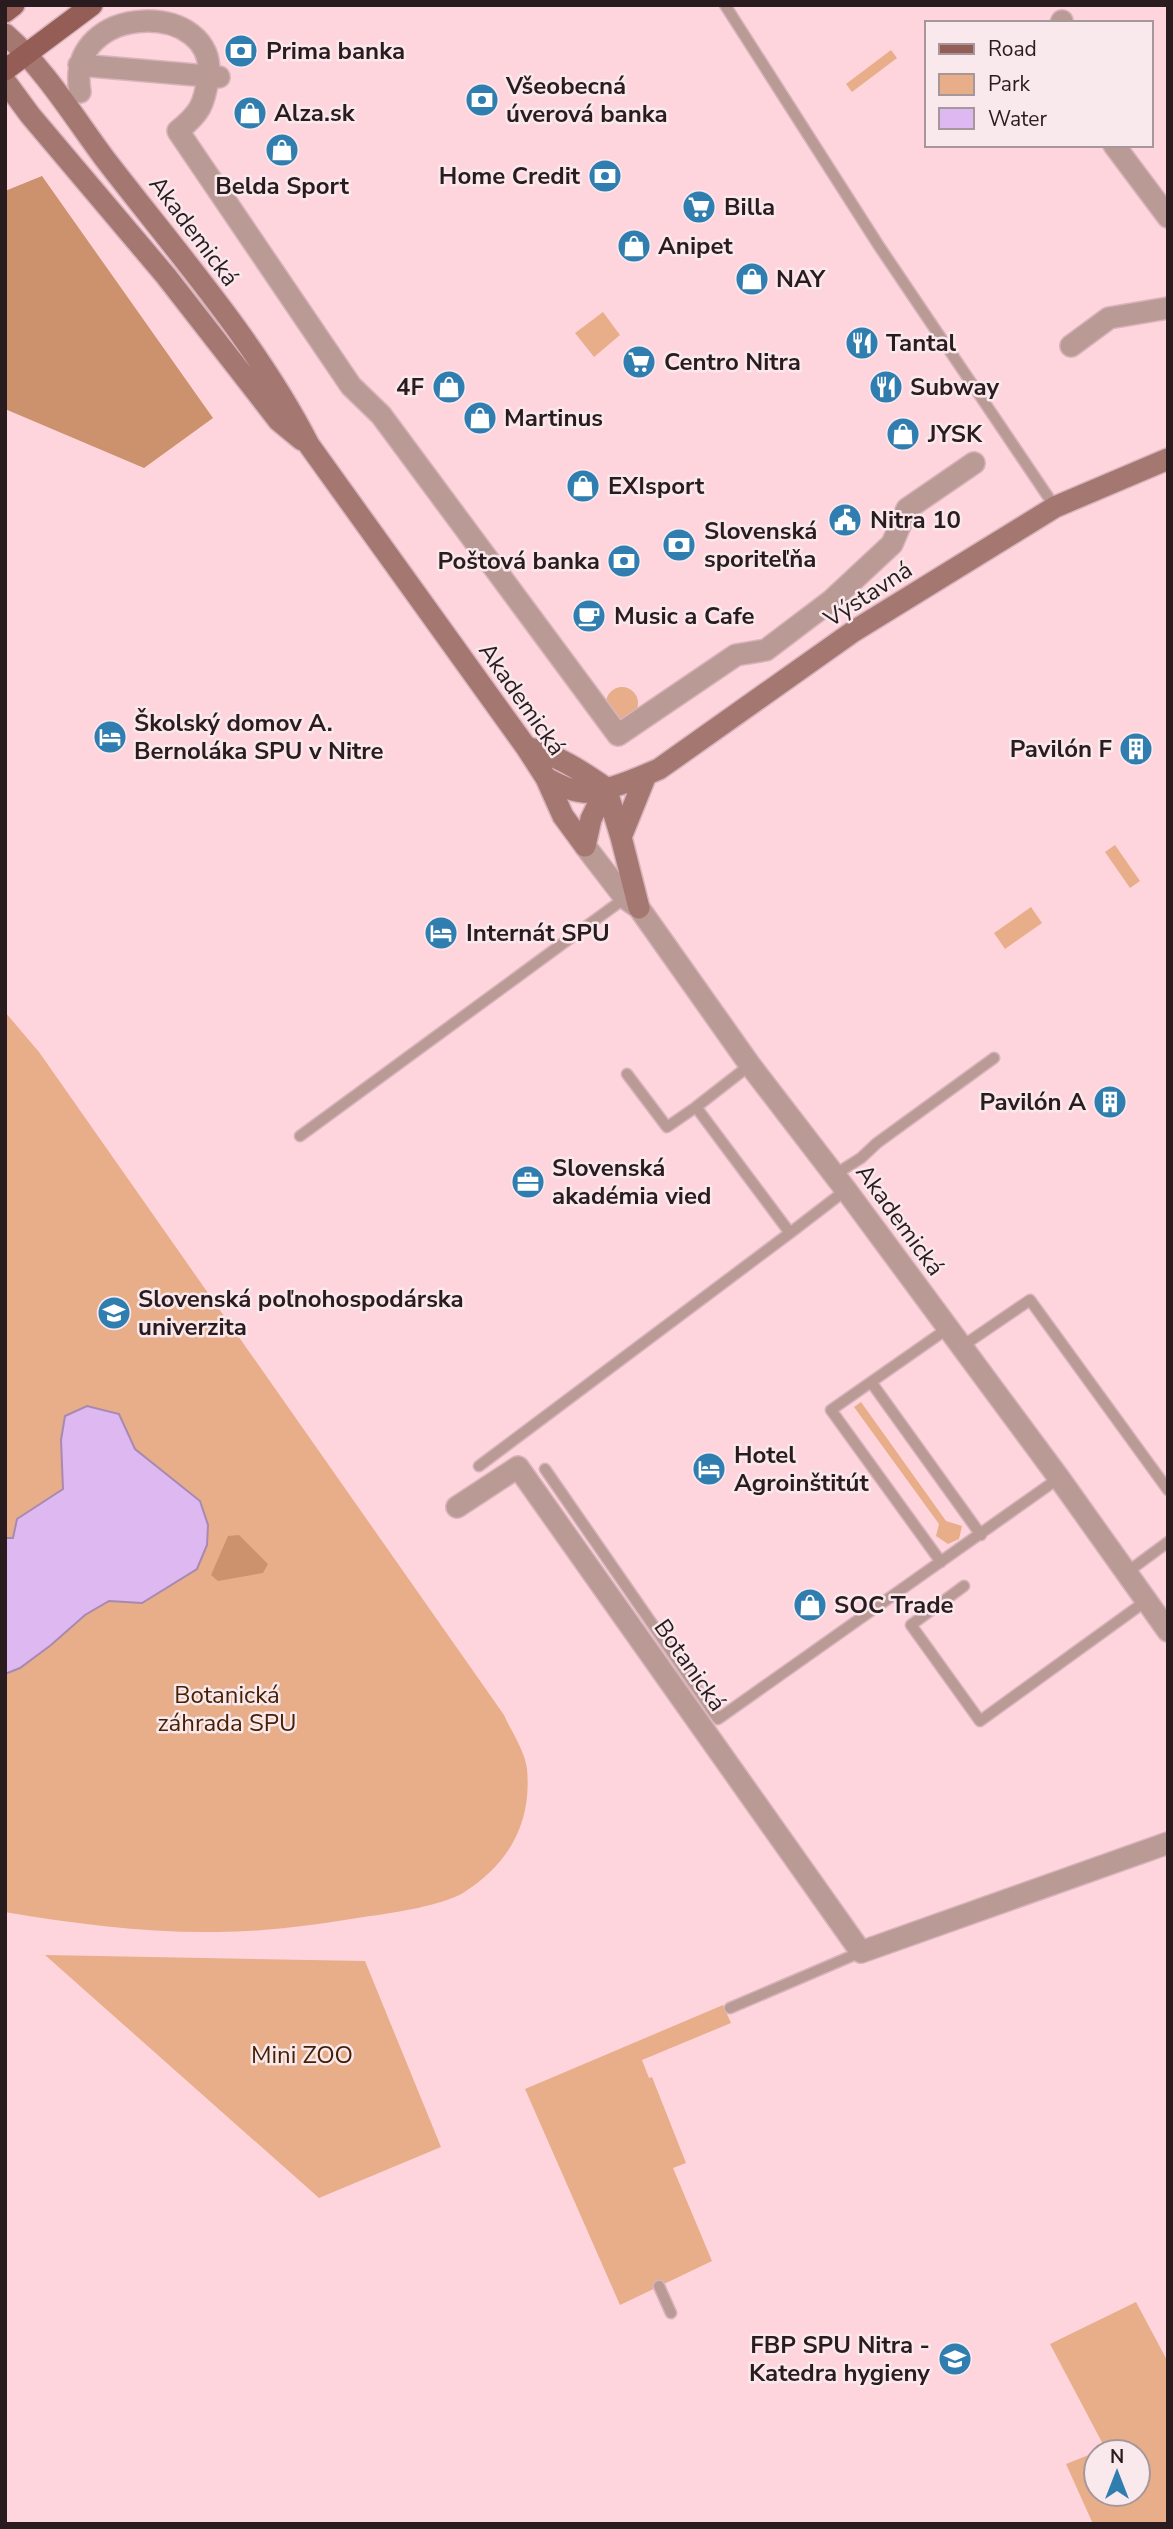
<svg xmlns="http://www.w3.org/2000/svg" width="1173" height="2529" font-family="'Nunito Sans',sans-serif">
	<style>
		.green { fill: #e8ae8a }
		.forest { fill: #cb926d }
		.water { fill: #deb8f0; stroke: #a889b1; stroke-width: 2 }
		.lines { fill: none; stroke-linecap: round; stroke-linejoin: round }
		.lane-casing { stroke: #d8b3bb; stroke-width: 13 }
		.street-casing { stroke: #d8b3bb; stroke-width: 24 }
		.secondary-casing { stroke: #d8b3bb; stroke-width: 24 }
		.primary-casing { stroke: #d8b3bb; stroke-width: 24 }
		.lane { stroke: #b99a95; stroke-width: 10 }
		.street { stroke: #b99a95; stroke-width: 21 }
		.secondary { stroke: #a47770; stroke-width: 21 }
		.primary { stroke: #945e56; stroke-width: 21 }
		.labels { text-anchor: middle; stroke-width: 5; stroke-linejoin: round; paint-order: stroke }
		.poi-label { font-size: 24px; font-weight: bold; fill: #291b1e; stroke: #fae9ec; text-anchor: start }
		.street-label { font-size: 24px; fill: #291b1e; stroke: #fae9ec }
		.park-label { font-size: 24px; fill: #462003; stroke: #fae9ec }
	</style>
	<rect width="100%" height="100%" fill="#fed4dd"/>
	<path class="green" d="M891 50 897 58 852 92 846 84Z
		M603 312 620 335 594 357 575 333Z
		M606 703a16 16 0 1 1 32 0a16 16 0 1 1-32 0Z
		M1115 845 1140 881 1130 888 1105 852Z
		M1031 907 1042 923 1005 949 994 933Z
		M5 1012 39 1052 504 1715C511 1731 525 1751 527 1769 532 1823 509 1864 463 1893 443 1905 394 1913 370 1916 320 1924 268 1932 217 1932 145 1933 76 1924 5 1912Z
		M861 1402 946 1521 962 1526 959 1539 948 1544 936 1536 939 1524 854 1407Z
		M45 1955 365 1961 441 2147 319 2198Z
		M723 2005 731 2023 642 2060 649 2078 652 2077 686 2163 673 2168 712 2261 620 2305 525 2089Z
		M1136 2302 1168 2362V2524H1093L1066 2464 1096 2452V2494H1138V2452H1096L1105 2448 1050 2344Z"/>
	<path class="forest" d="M42 176 213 418 144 468 5 409V191Z
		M239 1535 268 1564 263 1573 218 1581 211 1575 228 1536Z"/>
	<path class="water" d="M87 1406 119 1414 135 1449 200 1501 208 1525 207 1545 197 1569 142 1603 109 1601 85 1615 51 1645 20 1668 5 1674V1538H13L17 1519 63 1489 61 1440 65 1416Z"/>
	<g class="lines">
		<defs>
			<path id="lane" d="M725 5 879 246 1055 507
				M627 1074 667 1127 696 1107 790 1233 846 1190
				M696 1107 750 1065
				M300 1136 625 898
				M834 1175 861 1158 877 1143 994 1058
				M961 1347 1030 1300 1168 1490
				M871 1382 981 1535
				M479 1466 790 1233
				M545 1469 718 1719 1059 1478
				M941 1562 831 1410 947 1329
				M1126 1573 1168 1542
				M964 1586 911 1625 980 1721 1146 1601
				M730 2008 861 1952
				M659 2286 671 2313"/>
			<path id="street" d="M1061 23 1062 21
				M79 65 219 77
				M80 92C64 0 221 0 208 78 204 105 200 113 178 131L351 386 381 415 618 735 736 655 766 650 832 600 892 544 907 509 974 463
				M1114 145 1168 217
				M1071 346 1109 318 1168 308
				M585 846 625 898 639 908 750 1065 846 1190 1059 1478 1168 1631
				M457 1507 518 1467 861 1952 1168 1843"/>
			<path id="secondary" d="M5 34C45 69 73 116 105 159 175 250 257 343 309 445L526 747 546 778 563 816 585 846
				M5 81 30 115 166 276 279 421 302 440
				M526 747C557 755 580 770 606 788
				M546 778C557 784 570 791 583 792 602 794 641 777 659 769L854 631 1055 507 1168 459
				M606 788 621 837 639 908
				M621 837 646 775
				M585 846 591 819 606 788"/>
			<path id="primary" d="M5 12 14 5
				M5 70 92 5"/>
		</defs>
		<use href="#lane" class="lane-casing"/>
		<use href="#street" class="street-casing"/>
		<use href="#secondary" class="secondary-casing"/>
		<use href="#primary" class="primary-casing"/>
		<use href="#lane" class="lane"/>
		<use href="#street" class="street"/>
		<use href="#secondary" class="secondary"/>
		<use href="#primary" class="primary"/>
	</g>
	<defs>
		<symbol id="bank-disc" viewBox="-11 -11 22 22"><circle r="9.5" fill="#307db0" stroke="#fae9ec"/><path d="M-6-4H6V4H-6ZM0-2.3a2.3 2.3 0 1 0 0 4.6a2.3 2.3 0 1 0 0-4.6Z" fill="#fff"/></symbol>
		<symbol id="shop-disc" viewBox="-11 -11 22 22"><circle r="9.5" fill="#307db0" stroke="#fae9ec"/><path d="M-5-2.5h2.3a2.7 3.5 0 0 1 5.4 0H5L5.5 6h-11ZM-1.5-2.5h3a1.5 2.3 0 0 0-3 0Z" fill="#fff"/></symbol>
		<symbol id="supermarket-disc" viewBox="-11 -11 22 22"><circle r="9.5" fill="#307db0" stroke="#fae9ec"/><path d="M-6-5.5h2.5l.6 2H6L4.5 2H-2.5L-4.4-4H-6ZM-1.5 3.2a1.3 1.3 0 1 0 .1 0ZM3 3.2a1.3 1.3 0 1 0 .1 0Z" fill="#fff"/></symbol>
		<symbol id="restaurant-disc" viewBox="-11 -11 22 22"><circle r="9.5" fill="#307db0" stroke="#fae9ec"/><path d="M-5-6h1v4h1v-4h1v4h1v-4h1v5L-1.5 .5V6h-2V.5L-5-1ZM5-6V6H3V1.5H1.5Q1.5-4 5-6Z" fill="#fff"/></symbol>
		<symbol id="civic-disc" viewBox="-11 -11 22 22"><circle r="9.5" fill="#307db0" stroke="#fae9ec"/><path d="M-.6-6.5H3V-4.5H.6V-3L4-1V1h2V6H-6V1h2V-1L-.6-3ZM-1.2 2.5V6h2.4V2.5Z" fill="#fff"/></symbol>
		<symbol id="cafe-disc" viewBox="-11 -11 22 22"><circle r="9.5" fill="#307db0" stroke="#fae9ec"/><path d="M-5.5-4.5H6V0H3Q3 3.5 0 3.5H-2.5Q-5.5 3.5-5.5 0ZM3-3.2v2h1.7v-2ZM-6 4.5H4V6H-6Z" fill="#fff"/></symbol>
		<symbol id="hotel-disc" viewBox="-11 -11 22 22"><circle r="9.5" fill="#307db0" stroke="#fae9ec"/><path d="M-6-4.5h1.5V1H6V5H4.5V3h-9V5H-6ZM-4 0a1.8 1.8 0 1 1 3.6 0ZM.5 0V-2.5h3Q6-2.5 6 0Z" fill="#fff"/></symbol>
		<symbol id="building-disc" viewBox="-11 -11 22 22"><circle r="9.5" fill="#307db0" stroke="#fae9ec"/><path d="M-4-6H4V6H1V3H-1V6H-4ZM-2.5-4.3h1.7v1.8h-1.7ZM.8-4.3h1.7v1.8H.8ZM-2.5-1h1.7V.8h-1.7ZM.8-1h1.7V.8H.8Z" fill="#fff"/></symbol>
		<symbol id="office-disc" viewBox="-11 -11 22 22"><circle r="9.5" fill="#307db0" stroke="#fae9ec"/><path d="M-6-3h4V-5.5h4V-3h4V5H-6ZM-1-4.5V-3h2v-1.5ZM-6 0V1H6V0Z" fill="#fff"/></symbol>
		<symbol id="university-disc" viewBox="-11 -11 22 22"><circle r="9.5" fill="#307db0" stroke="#fae9ec"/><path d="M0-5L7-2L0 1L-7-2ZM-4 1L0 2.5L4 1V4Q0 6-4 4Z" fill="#fff"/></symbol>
	</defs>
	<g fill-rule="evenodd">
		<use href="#bank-disc" x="222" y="32" width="38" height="38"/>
		<use href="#bank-disc" x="463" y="81" width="38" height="38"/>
		<use href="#shop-disc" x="231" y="94" width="38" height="38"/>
		<use href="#shop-disc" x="263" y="131" width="38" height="38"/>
		<use href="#bank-disc" x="586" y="157" width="38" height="38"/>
		<use href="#supermarket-disc" x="680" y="188" width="38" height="38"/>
		<use href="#shop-disc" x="615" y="227" width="38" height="38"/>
		<use href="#shop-disc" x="733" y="260" width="38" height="38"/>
		<use href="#restaurant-disc" x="843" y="324" width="38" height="38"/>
		<use href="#supermarket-disc" x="620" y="343" width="38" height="38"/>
		<use href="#shop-disc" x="430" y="368" width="38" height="38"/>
		<use href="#restaurant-disc" x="867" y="368" width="38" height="38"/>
		<use href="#shop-disc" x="461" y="399" width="38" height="38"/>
		<use href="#shop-disc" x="884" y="415" width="38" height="38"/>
		<use href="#shop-disc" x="564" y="467" width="38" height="38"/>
		<use href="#civic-disc" x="826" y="501" width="38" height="38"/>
		<use href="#bank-disc" x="660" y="526" width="38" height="38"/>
		<use href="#bank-disc" x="605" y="542" width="38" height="38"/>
		<use href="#cafe-disc" x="570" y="597" width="38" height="38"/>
		<use href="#hotel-disc" x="91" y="718" width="38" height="38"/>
		<use href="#building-disc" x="1117" y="730" width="38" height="38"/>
		<use href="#hotel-disc" x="422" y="914" width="38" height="38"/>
		<use href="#building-disc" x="1091" y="1083" width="38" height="38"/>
		<use href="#office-disc" x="509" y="1163" width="38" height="38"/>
		<use href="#university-disc" x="95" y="1294" width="38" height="38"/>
		<use href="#hotel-disc" x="690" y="1450" width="38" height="38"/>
		<use href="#shop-disc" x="791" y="1586" width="38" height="38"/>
		<use href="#university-disc" x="936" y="2340" width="38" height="38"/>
	</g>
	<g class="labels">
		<g class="poi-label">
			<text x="266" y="59">Prima banka</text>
			<text x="506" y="94">Všeobecná<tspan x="506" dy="28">úverová banka</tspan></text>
			<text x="274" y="121">Alza.sk</text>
			<text x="580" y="184" text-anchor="end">Home Credit</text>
			<text x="282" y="194" text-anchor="middle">Belda Sport</text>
			<text x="724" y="215">Billa</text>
			<text x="658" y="254">Anipet</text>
			<text x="776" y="287">NAY</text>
			<text x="886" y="351">Tantal</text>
			<text x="664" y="370">Centro Nitra</text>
			<text x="424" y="395" text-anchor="end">4F</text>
			<text x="910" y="395">Subway</text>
			<text x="504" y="426">Martinus</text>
			<text x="928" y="442">JYSK</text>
			<text x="608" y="494">EXIsport</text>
			<text x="870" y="528">Nitra 10</text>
			<text x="704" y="539">Slovenská<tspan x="704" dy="28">sporiteľňa</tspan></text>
			<text x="600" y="569" text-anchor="end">Poštová banka</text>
			<text x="614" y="624">Music a Cafe</text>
			<text x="134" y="731">Školský domov A.<tspan x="134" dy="28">Bernoláka SPU v Nitre</tspan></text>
			<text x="1112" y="757" text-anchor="end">Pavilón F</text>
			<text x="466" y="941">Internát SPU</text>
			<text x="1086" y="1110" text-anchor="end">Pavilón A</text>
			<text x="552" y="1176">Slovenská<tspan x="552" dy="28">akadémia vied</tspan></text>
			<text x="138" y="1307">Slovenská poľnohospodárska<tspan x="138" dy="28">univerzita</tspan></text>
			<text x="734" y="1463">Hotel<tspan x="734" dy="28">Agroinštitút</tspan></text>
			<text x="834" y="1613">SOC Trade</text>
			<text x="930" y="2353" text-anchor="end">FBP SPU Nitra -<tspan x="930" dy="28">Katedra hygieny</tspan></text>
		</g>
		<g class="street-label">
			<text transform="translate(194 231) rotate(53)" y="8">Akademická</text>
			<text transform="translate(868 594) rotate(-33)" y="8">Výstavná</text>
			<text transform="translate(522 699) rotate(55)" y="8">Akademická</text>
			<text transform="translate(900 1220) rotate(54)" y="8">Akademická</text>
			<text transform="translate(690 1665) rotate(55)" y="8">Botanická</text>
		</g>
		<g class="park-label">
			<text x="227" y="1703">Botanická<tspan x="227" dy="28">záhrada SPU</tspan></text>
			<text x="302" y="2063">Mini ZOO</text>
		</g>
	</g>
	<rect width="1173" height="2529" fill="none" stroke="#291b1e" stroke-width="14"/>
	<rect x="925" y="21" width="228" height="126" fill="#fae9ec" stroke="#a6979a" stroke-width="2"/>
	<rect x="939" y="44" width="35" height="10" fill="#945e56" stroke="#a6979a" stroke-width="2"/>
	<text x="988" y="56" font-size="21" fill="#291b1e">Road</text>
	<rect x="939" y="74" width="35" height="21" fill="#e8ae8a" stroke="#a6979a" stroke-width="2"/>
	<text x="988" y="91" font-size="21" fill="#291b1e">Park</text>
	<rect x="939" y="108" width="35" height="21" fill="#deb8f0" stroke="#a6979a" stroke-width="2"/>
	<text x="988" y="126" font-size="21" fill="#291b1e">Water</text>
	<g transform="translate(1117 2473)"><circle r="33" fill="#fae9ec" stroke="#a6979a" stroke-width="2"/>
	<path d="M0-5L12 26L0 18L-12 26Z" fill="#307db0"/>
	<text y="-10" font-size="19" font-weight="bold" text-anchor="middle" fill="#291b1e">N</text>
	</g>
</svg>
